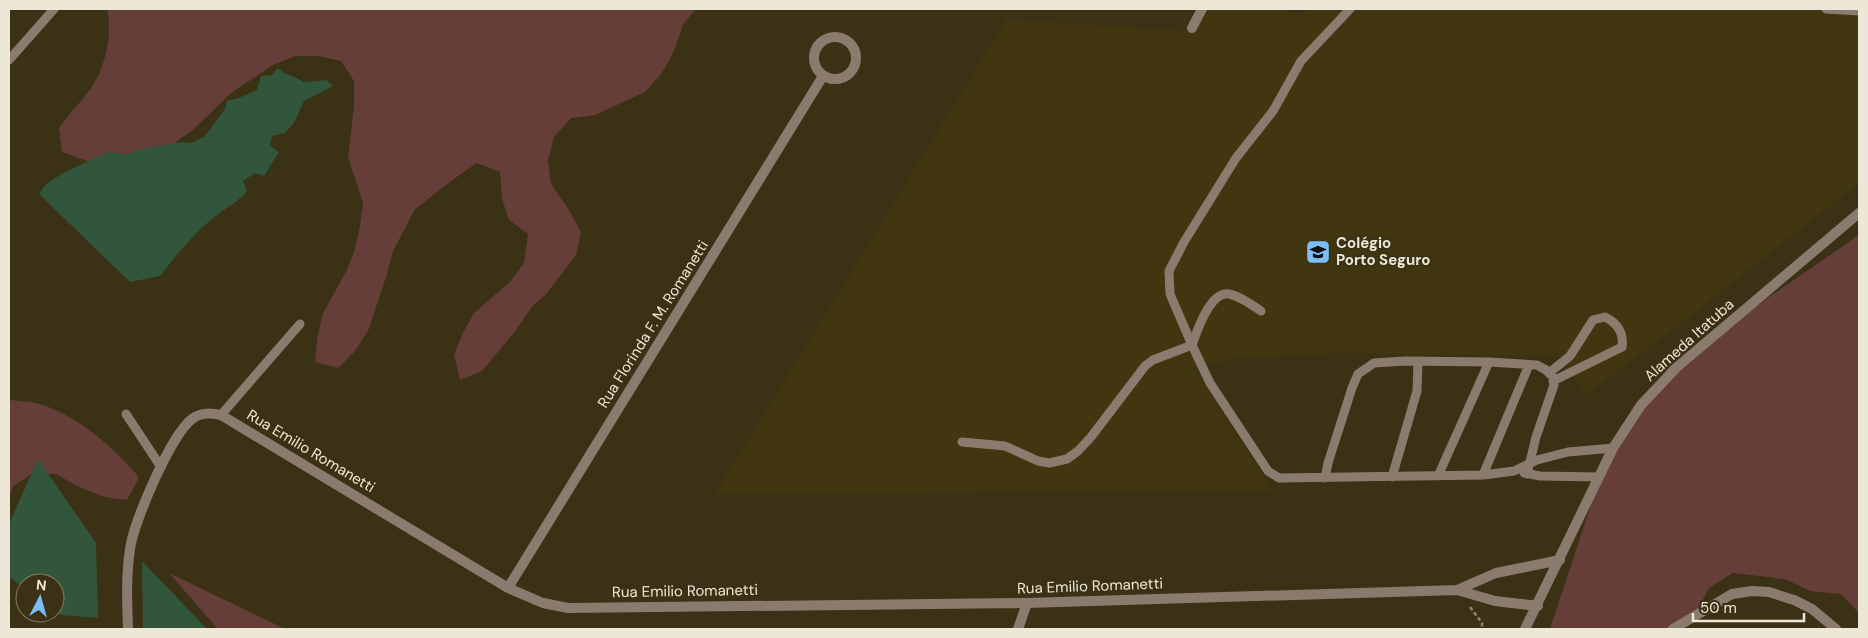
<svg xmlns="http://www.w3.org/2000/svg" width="1868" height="638" font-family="'DM Sans',sans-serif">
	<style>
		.built { fill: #423611 }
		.green { fill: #653e39 }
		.water { fill: #32563c }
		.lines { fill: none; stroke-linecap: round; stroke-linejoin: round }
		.path { stroke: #8b836c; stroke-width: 2.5; stroke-dasharray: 4 2.5; stroke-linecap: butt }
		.service { stroke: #8b7b6e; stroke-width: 9 }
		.minor { stroke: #8b7b6e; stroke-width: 10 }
		.labels { text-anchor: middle; stroke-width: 4; stroke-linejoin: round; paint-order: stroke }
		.poi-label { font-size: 15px; font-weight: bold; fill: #ede7d7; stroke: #3b3115; text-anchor: start }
		.street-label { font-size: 15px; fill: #ede7d7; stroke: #3b3115 }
	</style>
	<rect width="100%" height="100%" fill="#3b3115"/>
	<path class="built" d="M1210 9H1284L1301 18 1306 9H1859V183L1684 321 1586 395 1560 356 1337 353 1231 359 1193 368 1272 490 715 494 1007 19 1195 32Z"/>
	<path class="green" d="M107 9H695L683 25 674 51 662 73 645 92 595 115 571 118 554 137 548 160 551 184 569 210 581 232 576 255 547 293 531 308 516 330 482 371 460 380 454 355 463 333 474 313 510 282 524 263 528 234 509 220 502 199 500 172 477 163 458 176 415 209 393 251 387 274 368 331 354 352 338 368 315 362 317 339 323 313 346 272 355 249 360 226 363 203 348 157 354 107V81L341 61 318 56H295L273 65 231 93 194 129 169 147 87 161 62 152 59 128C68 115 79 104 89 91 105 70 113 35 107 9Z
		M1859 235V613L1841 594 1810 591 1785 579 1733 573 1709 588 1698 609 1681 629H1550L1610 447 1620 440 1669 366Z
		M9 400C17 401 27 401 36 403 76 414 111 445 138 476V480L127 500 104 497 75 485 56 474H32L13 486 9 498Z
		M169 573 285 629H218Z"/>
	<path class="water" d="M278 68C286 76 294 75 303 82L326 80 333 86 304 101 294 123 285 133 272 136 270 146 279 152 264 176 255 173 243 181 247 191C237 203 228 206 217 215 195 232 177 254 160 276L130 282 39 194 46 184 63 173 108 152 128 154 146 148 182 142 191 143 205 136 225 109 227 101 239 98 257 90 261 76 272 75Z
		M38 459 96 543 98 618 61 615 55 610V583H25V588L9 577V524Z
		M142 561 207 629H143Z"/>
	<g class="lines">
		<path class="path" d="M1470 607 1482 623V629"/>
		<path class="service" d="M1826 9 1859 11
			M9 60 54 9
			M1261 311C1252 305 1240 296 1229 294 1210 291 1197 331 1192 345L1210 383 1268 471 1279 478 1483 475 1514 471 1537 460 1568 452 1613 448
			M1549 373 1570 356 1593 320 1605 317C1617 323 1624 333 1622 347L1553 381
			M126 414 161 467
			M221 415 300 324
			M962 442 1005 446 1038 461 1049 463 1067 459 1078 451 1091 437 1145 366 1153 360 1192 345 1170 294 1169 271 1184 242 1236 158 1273 111 1301 61 1350 9
			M1524 473 1540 476 1599 477
			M1483 475 1529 365
			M1438 476 1489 362
			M1392 477 1417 391 1418 362
			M1325 478 1328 463 1352 388 1358 374 1374 363 1405 361 1489 362 1537 365 1546 370 1553 377 1554 385 1536 437 1527 474"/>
		<path class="minor" d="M1192 28 1202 9
			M814 58a21 21 0 1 1 42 0a21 21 0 1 1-42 0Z
			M508 588 823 76
			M1457 590 1496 573 1560 560
			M128 629C127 602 126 576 130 549 134 521 171 435 192 419 201 412 211 413 221 415L508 588 543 603 568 608 1027 603 1457 590 1495 601 1538 606
			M1018 629 1027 603
			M1525 629 1613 448 1641 405 1677 367 1859 213
			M1673 629 1732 594 1752 591 1769 592 1794 600 1812 609 1836 629"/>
	</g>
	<defs>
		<symbol id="school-square" viewBox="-11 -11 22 22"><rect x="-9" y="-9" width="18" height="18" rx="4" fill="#7bbef8" stroke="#3b3115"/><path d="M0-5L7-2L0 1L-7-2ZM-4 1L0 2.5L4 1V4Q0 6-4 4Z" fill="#111"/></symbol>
	</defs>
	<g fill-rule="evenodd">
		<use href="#school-square" x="1304" y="238" width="28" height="28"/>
	</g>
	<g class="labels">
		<g class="poi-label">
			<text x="1336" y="248">Colégio<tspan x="1336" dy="17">Porto Seguro</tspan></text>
		</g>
		<g class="street-label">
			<text transform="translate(653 324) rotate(-58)" y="5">Rua Florinda F. M. Romanetti</text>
			<text transform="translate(1689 340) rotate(-42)" y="5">Alameda Itatuba</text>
			<text transform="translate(311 451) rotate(31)" y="5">Rua Emilio Romanetti</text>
			<text transform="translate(1090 586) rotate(-2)" y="5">Rua Emilio Romanetti</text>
			<text transform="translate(685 591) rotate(-1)" y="5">Rua Emilio Romanetti</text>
		</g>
	</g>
	<rect width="1868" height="638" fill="none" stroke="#ede7d7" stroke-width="20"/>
	<g transform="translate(40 598) rotate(6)"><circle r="24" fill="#3b3115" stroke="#827a63"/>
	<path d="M0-4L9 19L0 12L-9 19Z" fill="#7bbef8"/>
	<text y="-8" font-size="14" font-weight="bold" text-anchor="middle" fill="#ede7d7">N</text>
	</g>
	<path d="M1693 613v8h111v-8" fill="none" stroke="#ede7d7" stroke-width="2.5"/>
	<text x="1700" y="613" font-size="15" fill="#ede7d7" stroke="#3b3115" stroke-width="4" paint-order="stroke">50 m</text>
</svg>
